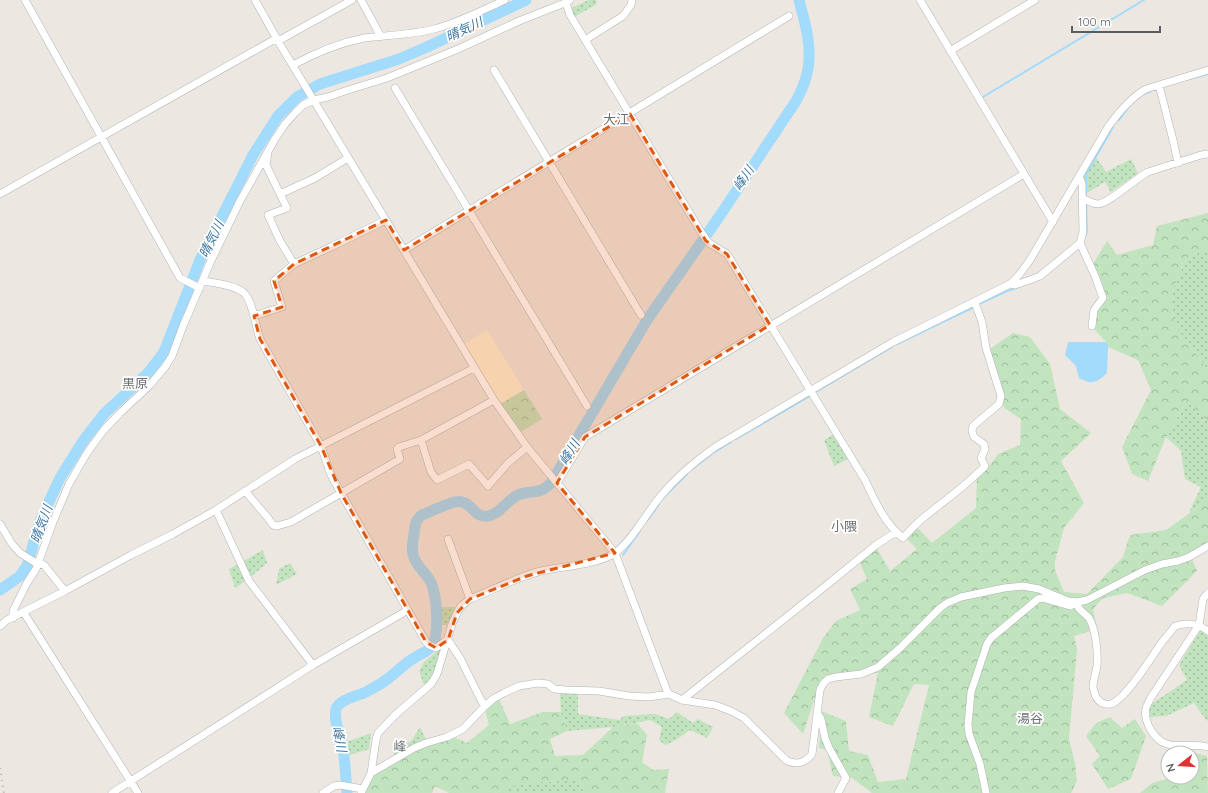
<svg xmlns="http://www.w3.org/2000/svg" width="1208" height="793" font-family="Quicksand,'Noto Sans JP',sans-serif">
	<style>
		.commercial { fill: #fcf0d6 }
		.grass { fill: url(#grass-dots) }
		.forest { fill: url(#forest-crowns) }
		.water { fill: #a2dbfb }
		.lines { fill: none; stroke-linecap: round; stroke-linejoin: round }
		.stream { stroke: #a2dbfb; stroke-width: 2 }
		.river { stroke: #a2dbfb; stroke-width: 11 }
		.minor-casing { stroke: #b2b4b8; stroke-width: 8 }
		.minor { stroke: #fff; stroke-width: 7 }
		.rail { stroke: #b0b1b1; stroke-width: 2; stroke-dasharray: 1 5; stroke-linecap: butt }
		.marked { fill: #e15910; fill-opacity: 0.2; stroke: #e15910; stroke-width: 3; stroke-dasharray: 8 5; stroke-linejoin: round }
		.labels { text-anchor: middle; stroke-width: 3.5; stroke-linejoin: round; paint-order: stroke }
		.water-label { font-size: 13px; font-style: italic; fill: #3e77a3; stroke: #fff }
		.neighbourhood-label { font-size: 13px; fill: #6a7073; stroke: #fff }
	</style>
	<defs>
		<pattern id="grass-dots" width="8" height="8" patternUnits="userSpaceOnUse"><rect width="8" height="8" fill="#c1e3be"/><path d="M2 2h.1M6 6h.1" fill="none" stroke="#a0bb9e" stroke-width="1.8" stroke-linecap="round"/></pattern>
		<pattern id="forest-crowns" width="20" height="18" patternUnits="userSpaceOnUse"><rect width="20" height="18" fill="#c1e3be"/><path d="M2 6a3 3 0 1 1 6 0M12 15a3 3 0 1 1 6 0" fill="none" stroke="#a0bb9e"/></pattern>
	</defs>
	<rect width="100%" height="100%" fill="#ece8e1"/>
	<path class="commercial" d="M487 330 524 390 500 404 464 344Z"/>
	<path class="grass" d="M589 0H596L597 4 574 17 571 8Z
		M1095 156 1106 172 1131 159 1138 173 1111 192 1105 182 1082 196 1080 180Z
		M1205 250H1208V370L1173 323 1172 291 1187 258Z
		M1187 401 1208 422V500L1189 513 1201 487 1185 479 1181 451 1166 437Z
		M836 433 852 457 834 466 824 440Z
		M263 550 267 563 247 580 235 588 229 569Z
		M290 563 297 574 276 585 279 569Z
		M439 607H456L447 625H438Z
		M1201 629 1208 635V720L1207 721 1194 703 1166 716 1150 717V705L1187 680 1179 665Z
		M442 647 433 675 424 685 419 671 424 662Z
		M560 692 578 693V714L619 720 624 716 655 714 669 719 677 712 693 723 698 719 713 727 707 738 690 730 676 740 665 745 659 740 662 727 650 720 613 727 567 731 561 712Z
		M420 727 428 744 396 760 393 750 411 741Z
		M371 733 369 749 346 756 344 743Z
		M579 780 584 793H495L524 783Z"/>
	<path class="forest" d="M1208 213V250H1205L1187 258 1172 291 1173 323 1208 370V422L1187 401 1166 437 1148 481 1132 474 1122 447 1151 390 1138 360 1108 347 1106 342 1090 324 1104 295 1093 264 1107 241 1117 255 1153 245 1157 226Z
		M1013 333 1030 337 1050 364 1060 409 1091 433 1061 461 1084 503 1064 528 1055 561V570L1064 592 1087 594 1123 557 1130 535 1166 530 1208 500V544L1190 554 1197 571 1162 606 1127 593 1103 598 1093 609 1097 629 1074 636 1077 649 1069 739 1075 763 1077 781 1071 793H872L852 778 833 776 827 750 819 748 821 711 846 721 849 751 868 755 878 782 906 779 929 685 914 684 893 726 869 717 878 673 821 679 803 734 784 713 823 638 836 621 860 610 850 589 867 579 859 561 876 547 890 571 917 549 907 539 916 526 932 543 976 508 977 477 988 468 998 454 1020 445 1021 419 1004 408 1000 383 990 349Z
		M524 390 542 419 521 432 500 404Z
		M499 699 510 724 543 712H561L567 731 550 739 555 756 583 755 613 727 637 723 647 735 642 762 653 770 669 769 665 793H584L579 780 524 783 495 793H449L435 786 432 793H363L373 775 396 760 428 744 454 737 467 743 489 725 485 710Z
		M1110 717 1122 728 1135 719 1146 736 1131 779 1108 789 1092 764 1100 756 1086 736 1096 723Z
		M1186 751 1207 756 1208 793H1140L1152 783 1174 777H1192V753H1185Z"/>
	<path class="water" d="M1068 342H1106L1108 347 1107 373C1097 383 1092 385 1079 378L1076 366 1065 355Z"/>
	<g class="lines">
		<path class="stream" d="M1186 80 1208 74
			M1144 94 1153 90
			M983 97 1144 0
			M1119 120 1131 104
			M1086 195V174L1113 127
			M1085 237 1087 232 1086 203
			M979 304 1007 291 1017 288
			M897 344 972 308
			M814 393 892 347
			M736 439 810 396
			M691 470 713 453 731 442
			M663 498 687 474
			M647 521 659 504
			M623 555 640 531"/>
		<path class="river" d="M0 590 20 576 27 566 40 521 60 478 83 441 104 414 148 373 164 352 200 260 253 155 278 116 297 97 320 84 399 59 427 47 526 0
			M347 793C346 778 345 763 343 748 341 736 333 721 336 709 339 700 356 696 364 693 373 688 382 684 390 677 397 672 403 665 411 660 420 653 432 652 435 639 438 624 437 600 432 585 430 579 426 575 422 570 411 558 411 549 414 534 415 526 415 520 422 515 431 512 454 499 462 502 473 504 474 518 488 516 500 514 507 500 518 495 532 489 539 496 551 483L647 320 721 214 796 101C810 76 812 56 806 28 804 18 801 9 799 0"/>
		<defs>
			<path id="minor" d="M25 0 180 278 200 288
				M255 0 278 41 494 400 527 447 615 553 667 691 669 694
				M361 0 379 33 380 36
				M570 0 566 3 570 15 701 232 709 243 727 254 865 480C875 501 884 523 903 538 909 531 916 524 923 518 944 501 966 486 985 466L981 458 985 449 984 444 974 437 972 431 973 426 999 404 1001 396 986 348 982 322 975 303
				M920 0 1053 222
				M585 40 623 16 631 5 632 0
				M278 41 352 0
				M950 51 1035 0
				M293 65C315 53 339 43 364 38 388 35 411 35 434 29 458 23 483 10 505 0
				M494 70 641 315
				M1159 85 1173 140 1178 163
				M395 88 587 406
				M268 153 266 165 280 194
				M0 194 277 38
				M1083 199C1087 200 1093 204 1098 204 1108 204 1136 178 1148 172L1201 155 1208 154
				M1080 243 1095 276 1103 298 1094 310 1092 326
				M404 250 789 16
				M294 264 280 241 268 215 287 208 280 194 315 178 348 158
				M203 281C214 283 237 285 245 294 254 305 255 326 260 339L321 446 331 475 341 493 426 642 429 645 436 648 444 642 448 640
				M1010 284 1015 285 1030 280 1040 276 1080 243 1083 232 1082 183 1079 177
				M254 316 282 307 274 281 294 264 333 246 386 220
				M421 440 431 472 437 480 469 464 488 486 508 463 527 447
				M557 483 585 437 1024 174
				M245 491 268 518 273 525 277 526 291 522 400 459 397 449 399 447 421 440 494 400
				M216 510 249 581 313 665
				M0 524 12 544 20 553 36 563 44 565 65 591
				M448 539 470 599
				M1208 593 1203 599 1199 625 1150 699C1149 702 1147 705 1146 708 1143 721 1154 740 1167 744 1180 748 1193 743 1208 747
				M24 613 138 793
				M13 618V611L27 583 36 569 53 522 69 484 87 453 103 431 120 413 149 386 165 367 172 356 183 326 210 263 240 201 275 139 285 124 295 113 303 105 313 100 328 97 345 91 387 78 458 49 519 21 562 4 566 3
				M0 626 7 620 65 591 131 555 173 534 216 510 295 459 474 368
				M448 640 460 658 481 700 485 706
				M682 700 823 588 876 545 896 532
				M817 712 821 719 825 738 829 748 846 778 838 793
				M371 773 414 748 426 743 447 737 463 729 485 706 493 699 504 693 519 686 538 683 548 684 554 689 566 690 599 691 629 696 649 697 669 694 682 700 715 705 731 711 744 718 787 761C798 765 805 763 812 754L820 690 823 684 828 679 836 677 861 674 878 667 900 648 940 608 947 603 961 597 1004 588 1023 586 1039 589 1068 601 1078 602 1087 600 1145 570 1162 564 1178 561 1189 557 1208 546
				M112 793 313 665 408 610
				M323 793 334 786 340 785 363 789
				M361 793 371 773 376 740 378 733 395 715 431 684 437 674 452 624 457 613 461 606 470 599C493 590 517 577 541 571 564 566 596 565 615 553 630 543 647 513 659 498 675 478 694 462 715 447L893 342 1000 289 1010 284 1019 275 1030 260 1108 127C1118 113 1130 98 1146 89L1208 70
				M986 793 980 764 969 734 968 725 971 692 987 644 991 638 1038 599 1042 598 1070 606 1078 602V607C1081 612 1086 614 1089 618 1096 630 1098 652 1097 666 1096 673 1093 681 1093 687 1094 693 1096 700 1102 703 1105 704 1108 705 1111 704 1125 700 1151 658 1160 645 1164 639 1170 633 1175 626 1188 622 1198 623 1208 631"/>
		</defs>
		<use href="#minor" class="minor-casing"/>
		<use href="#minor" class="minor"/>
		<path class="rail" d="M0 768 4 793"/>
	</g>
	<path class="marked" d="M630 114 706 241 727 254 770 325 585 437 557 483 615 553 527 576 470 599 457 613 448 640 436 648 426 642 341 493 321 446 260 339 254 316 282 307 274 281 294 264 386 220 404 250Z"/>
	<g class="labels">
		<g class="water-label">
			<text transform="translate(464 29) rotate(-25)" y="5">晴気川</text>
			<text transform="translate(743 178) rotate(-56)" y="5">峰川</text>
			<text transform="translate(211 239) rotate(-64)" y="5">晴気川</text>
			<text transform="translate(569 452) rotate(-59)" y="5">峰川</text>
			<text transform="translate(41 524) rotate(-70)" y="5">晴気川</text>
			<text transform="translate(340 739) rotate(79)" y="5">峰川</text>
		</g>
		<g class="neighbourhood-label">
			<text x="616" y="124">大江</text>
			<text x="135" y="388">黒原</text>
			<text x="844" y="531">小隈</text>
			<text x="1030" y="723">湯谷</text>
			<text x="400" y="751">峰</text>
		</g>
	</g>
	<g transform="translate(1180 765) rotate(253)"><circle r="19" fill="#ffffff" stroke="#bdbec0"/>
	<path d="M0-3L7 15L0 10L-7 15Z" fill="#e13232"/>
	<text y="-6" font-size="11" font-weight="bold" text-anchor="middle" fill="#595d61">N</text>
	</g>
	<path d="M1072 26v6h88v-6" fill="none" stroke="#595d61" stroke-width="2"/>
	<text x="1078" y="26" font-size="12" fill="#595d61" stroke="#ffffff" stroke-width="3" paint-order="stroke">100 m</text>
</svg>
